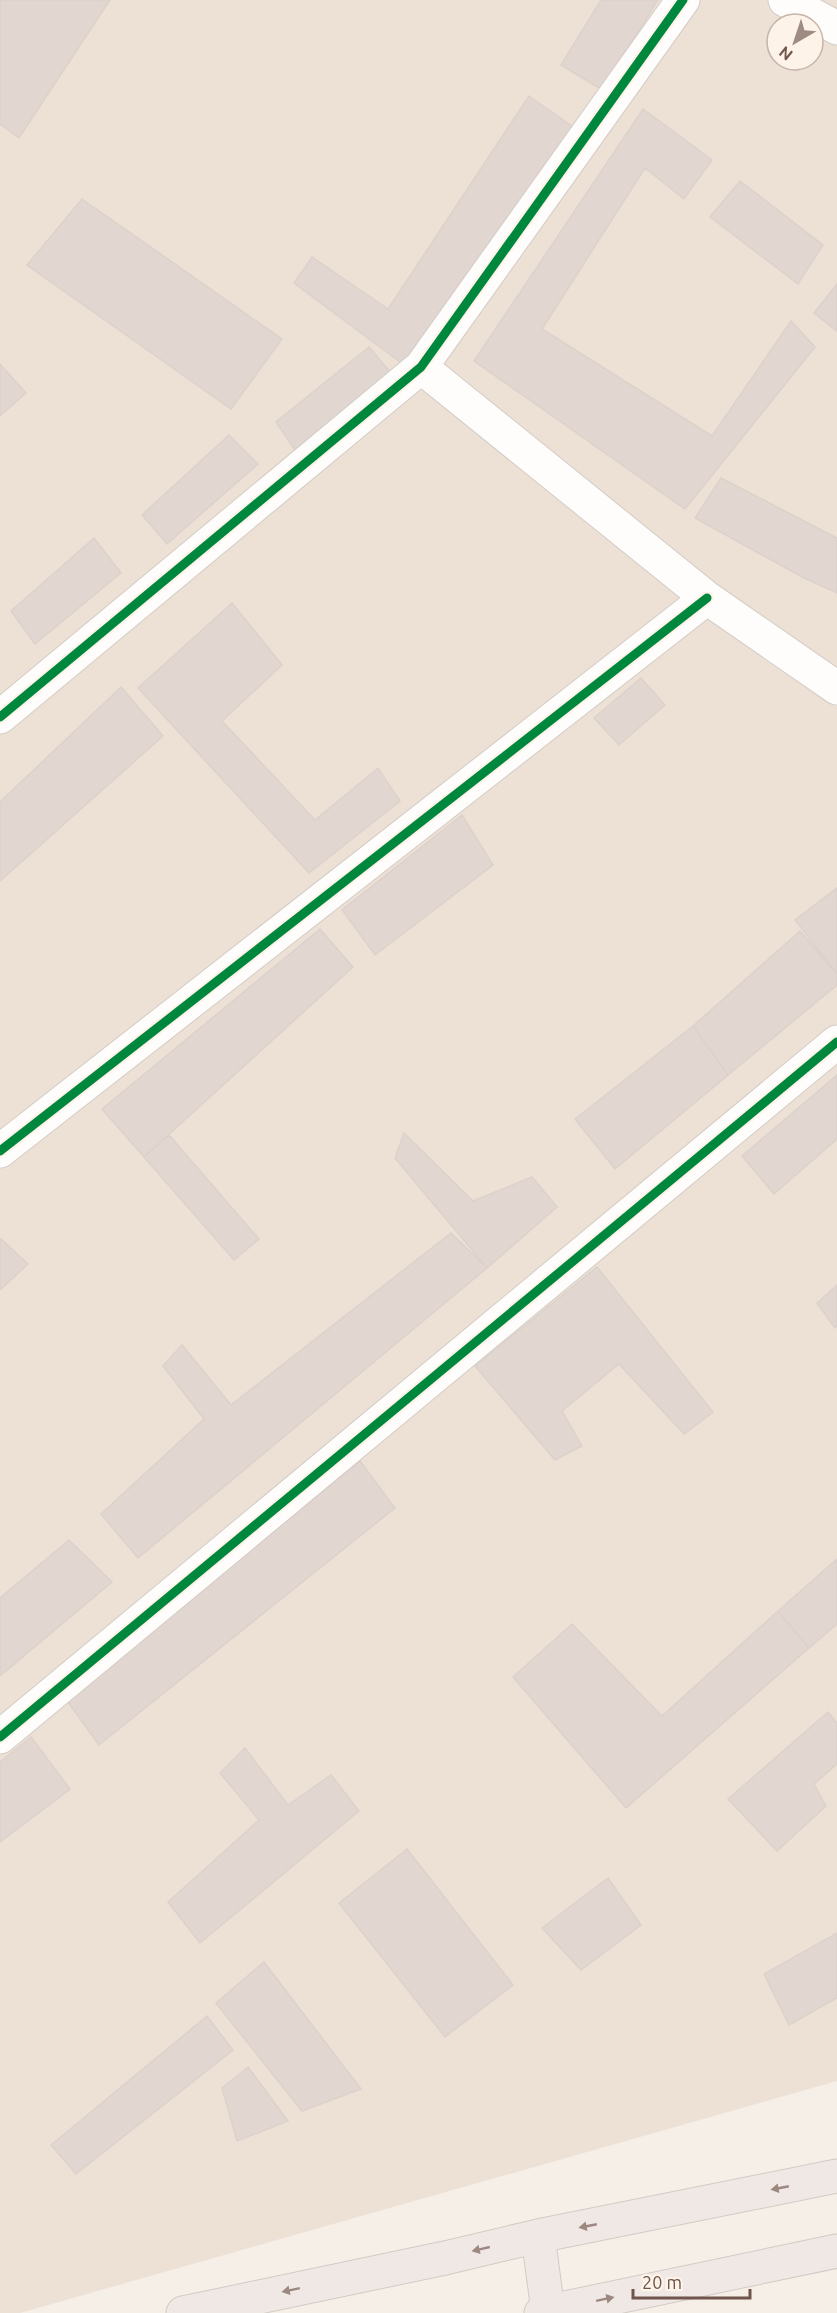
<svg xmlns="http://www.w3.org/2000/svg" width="837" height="2313" font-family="Ubuntu,sans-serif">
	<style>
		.residential { fill: #ede1d6; fill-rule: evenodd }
		.building { fill: #e1d6d0; stroke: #ddd1cb; stroke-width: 1.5 }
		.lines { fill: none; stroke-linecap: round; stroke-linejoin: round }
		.minor-casing { stroke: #d3ccc6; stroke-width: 35 }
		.trunk-casing { stroke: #d3cac5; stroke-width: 35 }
		.minor { stroke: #fefdfc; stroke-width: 33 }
		.trunk { stroke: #f0e8e4; stroke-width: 33 }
		.cycleway-casing { stroke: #fdf3e8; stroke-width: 13 }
		.cycleway { stroke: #00873e; stroke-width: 9 }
		.oneway { fill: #9c8881 }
	</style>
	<rect width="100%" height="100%" fill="#f5efe8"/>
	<path class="residential" d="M0 0H837V2081L20 2313H0ZM777 24H813V60H777Z"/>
	<path class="building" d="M0 0H110L19 138 0 124Z
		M601 0H658L602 90 561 65Z
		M529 96 573 127 408 368 294 283 312 257 388 309Z
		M643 109 712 160 684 199 645 168 542 329 712 436 791 321 815 347 685 509 474 361Z
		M740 181 823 245 798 284 710 217Z
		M82 199 282 339 231 409 27 265Z
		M837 284V331L814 313Z
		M369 347 391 373 295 450 276 422Z
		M0 364 26 393 0 416Z
		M229 435 258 464 167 544 142 515Z
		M721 478 837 538V593L802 577 695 518Z
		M94 538 121 573 35 644 11 611Z
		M232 603 282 665 222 721 315 820 378 768 400 801 309 873 138 688Z
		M641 678 665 705 619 745 594 718Z
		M121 687 163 736 0 881V802Z
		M462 815 493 865 375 955 342 910Z
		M837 888V974L795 920Z
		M320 929 353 967 144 1157 102 1109Z
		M800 931 837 974V985L728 1075 693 1026Z
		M693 1026 728 1075 615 1169 575 1119Z
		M837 1075V1139L774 1194 742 1156Z
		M404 1133 473 1201 532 1177 557 1207 487 1268 395 1158Z
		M169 1135 259 1239 234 1260 144 1157Z
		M451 1233 487 1268 138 1558 101 1514 204 1419 163 1366 182 1345 231 1405Z
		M0 1238 28 1264 0 1290Z
		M597 1267 713 1412 684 1434 619 1364 562 1411 582 1446 555 1460 475 1366Z
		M837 1285V1326L835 1328 817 1303Z
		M360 1461 395 1508 99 1745 67 1701Z
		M69 1540 112 1582 0 1676V1598Z
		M837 1559V1624L809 1648 778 1611Z
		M778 1611 809 1648 626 1808 513 1677 572 1624 662 1716Z
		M828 1712 837 1723V1764L814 1784 826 1806 777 1851 728 1799Z
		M31 1737 70 1789 0 1842V1762Z
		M245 1748 288 1805 331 1775 359 1811 200 1943 168 1902 259 1820 220 1773Z
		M407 1849 513 1985 445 2037 339 1903Z
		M608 1878 641 1925 581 1970 542 1928Z
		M837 1933V1998L789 2025 764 1974Z
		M264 1962 361 2089 302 2111 216 2003Z
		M207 2016 233 2050 76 2174 51 2145Z
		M248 2067 288 2121 237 2141 222 2088Z"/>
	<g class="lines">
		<defs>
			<path id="minor" d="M785 0 837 28
				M421 367 707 598 837 688
				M0 717 421 367 683 0
				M0 1151 707 598
				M0 1737 837 1042"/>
			<path id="trunk" d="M538 2236 548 2311
				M183 2313 445 2258 538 2236 837 2176
				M541 2313 837 2251"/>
		</defs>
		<use href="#minor" class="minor-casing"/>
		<use href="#trunk" class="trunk-casing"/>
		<use href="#minor" class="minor"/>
		<use href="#trunk" class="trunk"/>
		<defs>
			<path id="cycleway" d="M0 717 421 367 683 0
				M0 1151 707 598
				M0 1737 837 1042"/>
		</defs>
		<use href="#cycleway" class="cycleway-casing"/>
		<use href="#cycleway" class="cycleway"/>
	</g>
	<defs><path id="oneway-solid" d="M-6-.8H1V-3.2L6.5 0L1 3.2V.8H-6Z" transform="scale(1.5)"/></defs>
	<g class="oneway">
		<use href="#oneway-solid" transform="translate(780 2188) rotate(169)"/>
		<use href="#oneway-solid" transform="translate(588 2226) rotate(169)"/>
		<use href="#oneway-solid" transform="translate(481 2249) rotate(167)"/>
		<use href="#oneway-solid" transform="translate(291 2290) rotate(168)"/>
		<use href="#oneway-solid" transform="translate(605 2299) rotate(-12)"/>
	</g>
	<g transform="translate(795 42) rotate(219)"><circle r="28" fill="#fdf3e8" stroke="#c4b4a9" stroke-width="1.5"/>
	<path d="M0-4.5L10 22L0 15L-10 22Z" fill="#9e8b82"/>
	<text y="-9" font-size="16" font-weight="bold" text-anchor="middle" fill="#6f554b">N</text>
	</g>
	<path d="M633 2289v9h117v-9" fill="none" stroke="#6f554b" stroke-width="3"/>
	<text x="642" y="2289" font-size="18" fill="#6f554b" stroke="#fdf3e8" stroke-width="4.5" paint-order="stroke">20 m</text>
</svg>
